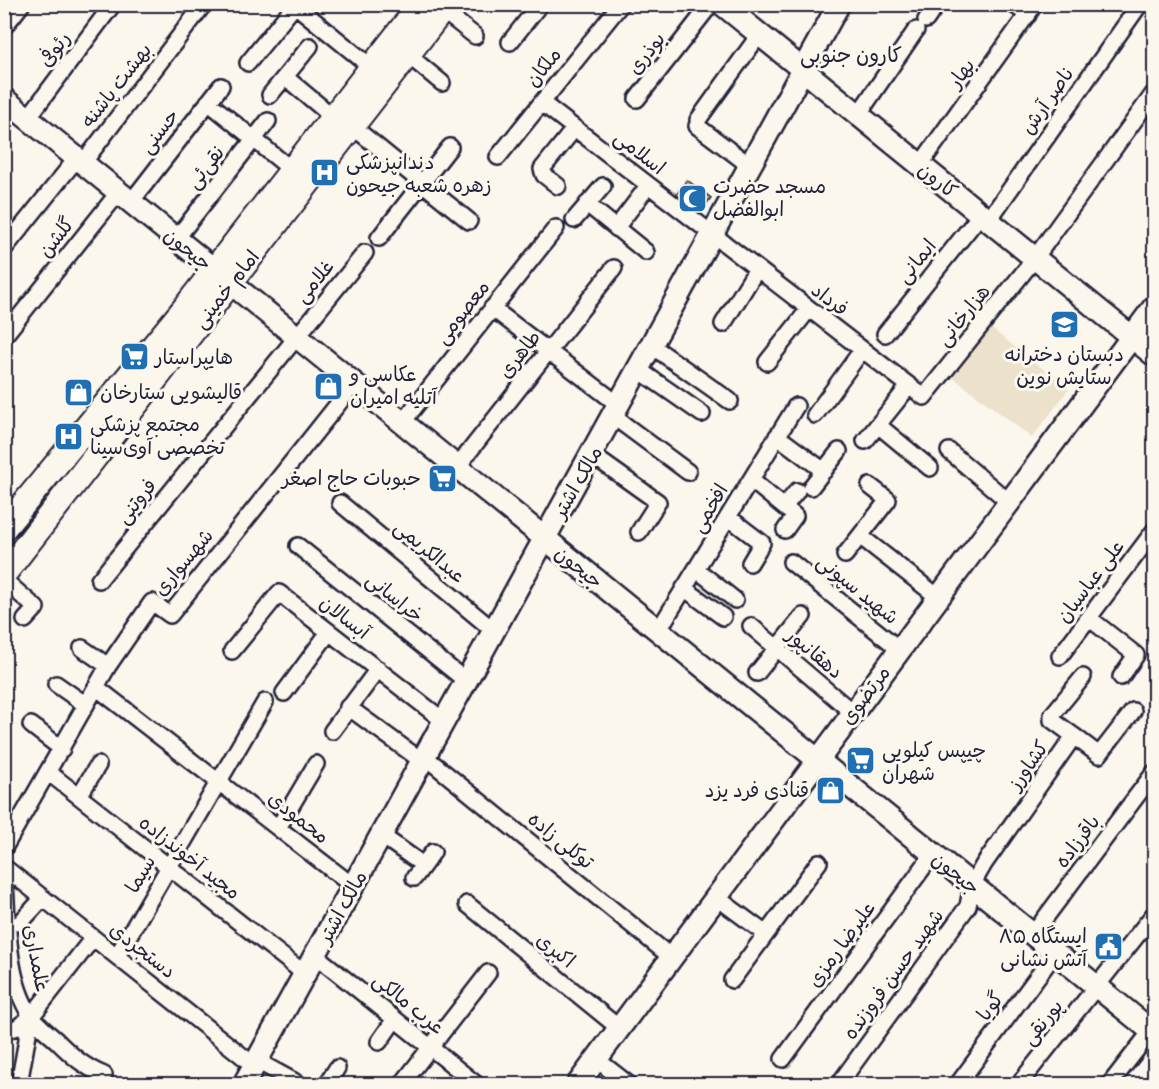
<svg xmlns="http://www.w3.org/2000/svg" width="1159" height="1089" font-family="Itim,'Playpen Sans Arabic',sans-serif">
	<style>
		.built { fill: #ece1cb }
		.building { fill: #c8af7f; stroke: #22223b; stroke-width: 1.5 }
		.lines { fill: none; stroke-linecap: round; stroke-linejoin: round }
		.street-casing { stroke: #22223b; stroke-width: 20 }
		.secondary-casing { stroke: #22223b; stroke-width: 26 }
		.primary-casing { stroke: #22223b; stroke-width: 28 }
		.street { stroke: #fbf7ec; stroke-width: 15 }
		.secondary { stroke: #fbf7ec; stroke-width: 21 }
		.primary { stroke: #fbf7ec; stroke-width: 24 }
		.labels { text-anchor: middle; stroke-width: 6; stroke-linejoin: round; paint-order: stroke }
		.street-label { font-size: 20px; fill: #22223b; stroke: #fbf7ec }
		.poi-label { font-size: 20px; fill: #22223b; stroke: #fbf7ec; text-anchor: start }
		.neighbourhood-label { font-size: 21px; fill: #22223b; stroke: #fbf7ec }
	</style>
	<rect width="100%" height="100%" fill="#fbf7ec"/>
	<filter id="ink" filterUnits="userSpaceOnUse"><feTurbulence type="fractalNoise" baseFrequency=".0167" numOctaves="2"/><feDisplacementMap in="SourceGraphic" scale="12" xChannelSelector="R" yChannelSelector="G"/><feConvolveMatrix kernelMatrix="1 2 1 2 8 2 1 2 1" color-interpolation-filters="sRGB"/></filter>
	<g filter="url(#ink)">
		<path class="built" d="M988 326 1069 389 1032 438 950 375Z"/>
		<path class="building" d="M687 180 711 198 697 216 673 199Z"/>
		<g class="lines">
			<defs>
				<path id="street" d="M1013 4 1028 15
					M442 10 475 36
					M926 20 937 4
					M4 27 22 4
					M510 42 540 4
					M408 55 442 83
					M248 63 295 5 371 67
					M285 77 333 117
					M270 95 310 46
					M637 99 711 4
					M208 102 292 170
					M542 103 924 397 1035 258 1154 93
					M858 115 916 30
					M28 118 113 4
					M698 120 759 35
					M352 126 469 221
					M697 126 749 165
					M498 157 621 4
					M83 163 204 4
					M920 165 1035 4
					M558 186 544 175 542 169 574 129
					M131 202 221 86
					M587 204 646 252
					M574 220 603 186
					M988 221 1140 4
					M616 228 648 186
					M379 238 450 147
					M176 239 268 121
					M4 249 77 158
					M492 308 619 405
					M723 324 757 269
					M885 334 981 214
					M4 336 119 192
					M652 346 730 401
					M767 362 809 309
					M639 370 702 414
					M815 415 862 350
					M614 417 688 472
					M402 423 556 228
					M878 425 930 468
					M777 436 824 471
					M865 441 909 386
					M949 451 1009 502
					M592 455 658 502 639 532
					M457 467 614 268
					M751 480 795 516 785 530
					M811 487 839 451
					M340 503 493 630
					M784 507 797 491
					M728 517 762 543 750 563
					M860 536 938 597
					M298 546 466 681
					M845 555 888 500 870 486
					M791 562 899 649
					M696 569 735 600
					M4 580 36 608 25 620
					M99 580 365 253
					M684 588 723 617
					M1089 618 1136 655 1121 677
					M751 626 852 712
					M658 631 796 406
					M82 648 108 666
					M232 651 279 593 444 721
					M1060 656 1154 531
					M757 673 803 616
					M56 684 86 705
					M96 687 353 886
					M284 693 329 632
					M348 707 422 761
					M31 725 62 749
					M332 731 378 669
					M1074 736 1099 755 1133 711
					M424 756 671 957
					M48 772 305 974
					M79 796 98 765
					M278 828 316 764
					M381 835 423 865
					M4 848 108 666 152 602 170 615 354 384
					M4 867 255 1066
					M4 870C8 913 5 977 30 1014 36 1024 47 1032 56 1040 71 1055 84 1067 104 1075
					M414 878 433 852
					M716 897 766 934
					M467 904 619 1028
					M20 923 43 898
					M1033 934 1154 773
					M315 955 476 1084
					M117 956 265 702
					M732 980 819 862
					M4 1031 18 1027 31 1017 93 938
					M379 1042 395 1019
					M596 1059 628 1084
					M783 1059 933 854
					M257 1061 299 1084
					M19 1084 31 1017
					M327 1084 337 1068
					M402 1084 488 973
					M839 1084 968 906 972 885 984 864 1074 736 1052 720V715L1083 677
					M958 1084 1055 953
					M1019 1084 1154 914
					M1110 1084 1152 1030"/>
				<path id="secondary" d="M722 4 1154 355
					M4 99 1154 1033
					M244 1084 839 4
					M578 1084 1154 307"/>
				<path id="primary" d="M4 528 184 309 421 4
					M4 574 447 4"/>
			</defs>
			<use href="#street" class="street-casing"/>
			<use href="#secondary" class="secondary-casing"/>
			<use href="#primary" class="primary-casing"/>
			<use href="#street" class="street"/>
			<use href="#secondary" class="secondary"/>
			<use href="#primary" class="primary"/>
		</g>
	</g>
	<defs>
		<symbol id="hospital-square" viewBox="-11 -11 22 22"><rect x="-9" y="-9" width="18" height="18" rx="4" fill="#1f6fb2" stroke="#fbf7ec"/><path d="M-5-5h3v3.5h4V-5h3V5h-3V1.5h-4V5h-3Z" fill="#fff"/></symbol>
		<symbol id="mosque-square" viewBox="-11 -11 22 22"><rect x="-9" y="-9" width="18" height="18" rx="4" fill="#1f6fb2" stroke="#fbf7ec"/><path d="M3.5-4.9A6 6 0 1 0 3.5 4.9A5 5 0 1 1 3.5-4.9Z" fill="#fff"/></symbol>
		<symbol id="school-square" viewBox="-11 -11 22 22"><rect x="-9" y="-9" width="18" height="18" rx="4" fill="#1f6fb2" stroke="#fbf7ec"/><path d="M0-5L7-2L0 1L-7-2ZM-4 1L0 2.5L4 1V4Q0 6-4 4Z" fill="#fff"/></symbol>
		<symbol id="supermarket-square" viewBox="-11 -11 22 22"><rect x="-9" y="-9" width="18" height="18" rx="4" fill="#1f6fb2" stroke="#fbf7ec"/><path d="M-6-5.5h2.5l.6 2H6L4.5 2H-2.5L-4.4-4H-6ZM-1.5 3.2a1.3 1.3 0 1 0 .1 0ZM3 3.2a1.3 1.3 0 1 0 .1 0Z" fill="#fff"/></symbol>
		<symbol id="shop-square" viewBox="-11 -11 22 22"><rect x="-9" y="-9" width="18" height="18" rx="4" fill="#1f6fb2" stroke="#fbf7ec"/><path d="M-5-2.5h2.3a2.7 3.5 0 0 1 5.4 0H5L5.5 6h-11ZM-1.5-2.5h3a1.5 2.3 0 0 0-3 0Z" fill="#fff"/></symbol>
		<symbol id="civic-square" viewBox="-11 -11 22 22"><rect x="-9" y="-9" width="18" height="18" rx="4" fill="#1f6fb2" stroke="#fbf7ec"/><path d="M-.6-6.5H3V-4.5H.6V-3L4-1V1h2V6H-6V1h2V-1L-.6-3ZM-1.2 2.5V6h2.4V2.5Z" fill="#fff"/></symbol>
	</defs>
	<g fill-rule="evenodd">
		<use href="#hospital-square" x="308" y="156" width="33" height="33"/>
		<use href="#mosque-square" x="676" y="182" width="33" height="33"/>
		<use href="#school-square" x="1048" y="308" width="33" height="33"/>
		<use href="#supermarket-square" x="118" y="340" width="33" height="33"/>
		<use href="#shop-square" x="312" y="370" width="33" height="33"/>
		<use href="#shop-square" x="62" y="376" width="33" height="33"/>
		<use href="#hospital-square" x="52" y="420" width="33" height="33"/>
		<use href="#supermarket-square" x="426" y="462" width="33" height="33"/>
		<use href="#supermarket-square" x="844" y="744" width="33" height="33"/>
		<use href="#shop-square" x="814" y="774" width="33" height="33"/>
		<use href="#civic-square" x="1092" y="930" width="33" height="33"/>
	</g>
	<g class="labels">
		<g class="street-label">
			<text transform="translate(54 49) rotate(-53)" y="7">رئوفی</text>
			<text transform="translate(646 53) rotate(-52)" y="7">بوذری</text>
			<text transform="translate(543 67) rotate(-51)" y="7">ملکان</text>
			<text transform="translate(961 73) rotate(-54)" y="7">بهار</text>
			<text transform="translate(116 85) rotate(-52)" y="7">بهشت پاشنه</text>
			<text transform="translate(1047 100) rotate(-55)" y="7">ناصر آرش</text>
			<text transform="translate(159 131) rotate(-52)" y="7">حسنی</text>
			<text transform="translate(640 152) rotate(38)" y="7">اسلامی</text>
			<text transform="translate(205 167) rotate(-52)" y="7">نقی‌ئی</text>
			<text transform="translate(938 180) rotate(39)" y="7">کارون</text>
			<text transform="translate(56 237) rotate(-52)" y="7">گلشن</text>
			<text transform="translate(188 249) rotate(39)" y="7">جیحون</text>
			<text transform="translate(916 261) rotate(-51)" y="7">ایمانی</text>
			<text transform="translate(314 281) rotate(-50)" y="7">غلامی</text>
			<text transform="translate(226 289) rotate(-52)" y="7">امام خمینی</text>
			<text transform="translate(830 299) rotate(37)" y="7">فرداد</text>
			<text transform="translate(462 312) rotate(-52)" y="7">معصومی</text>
			<text transform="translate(963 315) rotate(-51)" y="7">هزارخانی</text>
			<text transform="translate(519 354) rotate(-52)" y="7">طاهری</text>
			<text transform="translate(577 482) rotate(-60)" y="7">مالک اشتر</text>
			<text transform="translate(136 501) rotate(-51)" y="7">فروتنی</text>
			<text transform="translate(709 508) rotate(-59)" y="7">افخمی</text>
			<text transform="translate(430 551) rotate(40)" y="7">عبدالکریمی</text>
			<text transform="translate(183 562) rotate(-50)" y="7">شهسواری</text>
			<text transform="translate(579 567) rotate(39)" y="7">جیحون</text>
			<text transform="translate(1090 581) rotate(-53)" y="7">علی عباسیان</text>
			<text transform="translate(858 589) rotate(39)" y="7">شهید سپونی</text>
			<text transform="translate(395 597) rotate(39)" y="7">خراسانی</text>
			<text transform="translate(345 617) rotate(38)" y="7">آبسالان</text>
			<text transform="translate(815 653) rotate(40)" y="7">دهقانپور</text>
			<text transform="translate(865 695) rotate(-53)" y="7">مرتضوی</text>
			<text transform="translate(1028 765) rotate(-55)" y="7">کشاورز</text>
			<text transform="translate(299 817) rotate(38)" y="7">محمودی</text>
			<text transform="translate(561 840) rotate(39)" y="7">توکلی زاده</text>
			<text transform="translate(1077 841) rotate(-53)" y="7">باقرزاده</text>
			<text transform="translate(190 857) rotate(38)" y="7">مجید آخوندزاده</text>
			<text transform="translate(956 873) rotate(39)" y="7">جیحون</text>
			<text transform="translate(140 874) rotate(-60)" y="7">سیما</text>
			<text transform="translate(342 907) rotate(-61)" y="7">مالک اشتر</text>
			<text transform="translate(841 944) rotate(-54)" y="7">علیرضا رمزی</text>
			<text transform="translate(143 950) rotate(38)" y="7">دستجردی</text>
			<text transform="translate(556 950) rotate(39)" y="7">اکبری</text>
			<text transform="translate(37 958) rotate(79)" y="7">علمداری</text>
			<text transform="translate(893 974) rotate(-54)" y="7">شهید حسن فروزنده</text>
			<text transform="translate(409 1003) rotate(39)" y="7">عرب مالکی</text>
			<text transform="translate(990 1006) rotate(-54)" y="7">گویا</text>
			<text transform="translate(1042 1022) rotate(-51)" y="7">پورنقی</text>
		</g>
		<g class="poi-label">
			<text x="346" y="169">دندانپزشکی<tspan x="346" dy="23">زهره شعبه جیحون</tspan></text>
			<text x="713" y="193">مسجد حضرت<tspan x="713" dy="23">ابوالفضل</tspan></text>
			<text x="1064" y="361" text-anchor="middle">دبستان دخترانه<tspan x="1064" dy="23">ستایش نوین</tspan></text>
			<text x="155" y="364">هایپراستار</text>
			<text x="350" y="381">عکاسی و<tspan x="350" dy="23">آتلیه امیران</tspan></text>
			<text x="100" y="399">قالیشویی ستارخان</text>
			<text x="90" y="431">مجتمع پزشکی<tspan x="90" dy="23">تخصصی آوی‌سینا</tspan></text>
			<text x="421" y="485" text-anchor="end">حبوبات حاج اصغر</text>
			<text x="882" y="757">چیپس کیلویی<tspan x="882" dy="23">شهران</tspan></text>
			<text x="809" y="797" text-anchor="end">قنادی فرد یزد</text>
			<text x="1087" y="943" text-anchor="end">ایستگاه ۸۵<tspan x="1087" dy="23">آتش نشانی</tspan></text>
		</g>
		<g class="neighbourhood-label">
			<text x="851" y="62">کارون جنوبی</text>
		</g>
	</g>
	<rect width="1159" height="1089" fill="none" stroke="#fbf7ec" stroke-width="24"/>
	<rect x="12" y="12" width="1135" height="1065" fill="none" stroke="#22223b" stroke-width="2" filter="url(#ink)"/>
</svg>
